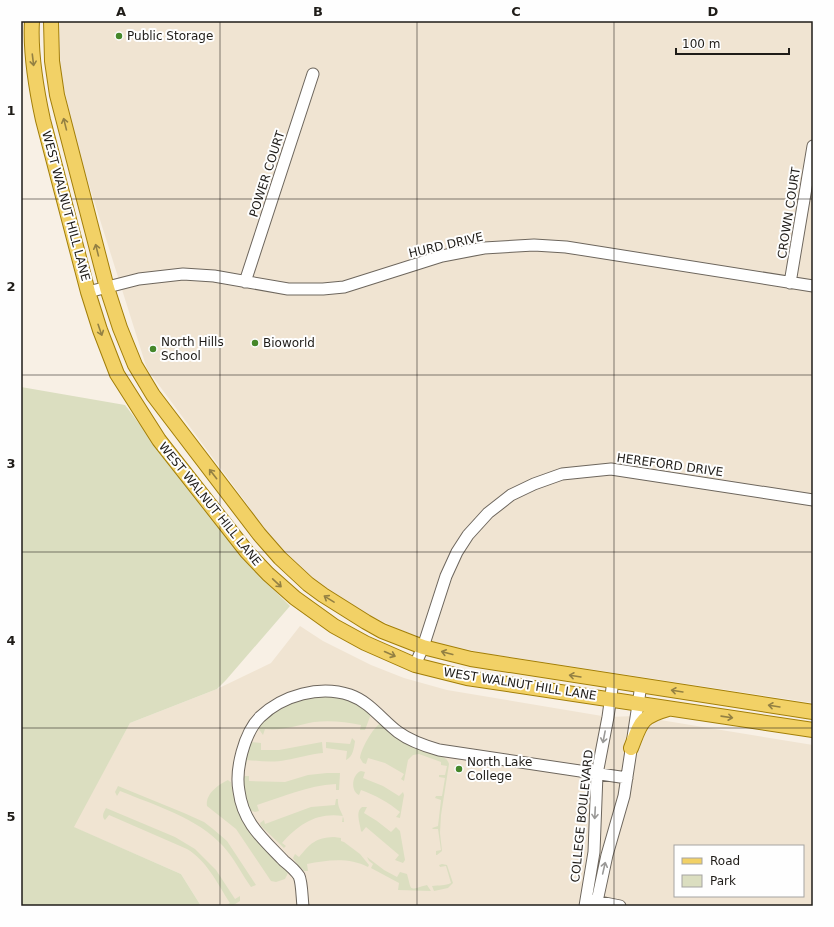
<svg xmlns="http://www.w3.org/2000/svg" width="834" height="927" font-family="'DejaVu Sans',sans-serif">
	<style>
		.built { fill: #f0e4d2; fill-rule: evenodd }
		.green { fill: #dbdec0 }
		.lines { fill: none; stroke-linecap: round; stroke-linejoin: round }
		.minor-casing { stroke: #6d665d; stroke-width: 13 }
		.major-casing { stroke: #a27e08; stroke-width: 16 }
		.minor { stroke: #fff; stroke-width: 11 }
		.major { stroke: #f2d166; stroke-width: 14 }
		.oneway { stroke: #938043 }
		.oneway2 { stroke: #9a9997 }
		.grid { fill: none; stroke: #1f1c18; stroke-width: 1; stroke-opacity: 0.55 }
		.poi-dot { fill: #45872a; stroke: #fefefe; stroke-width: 1.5 }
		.labels { text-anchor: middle; stroke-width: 4; stroke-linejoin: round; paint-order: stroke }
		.poi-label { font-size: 12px; fill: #1f1c18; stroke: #fefefe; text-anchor: start }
		.street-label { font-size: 12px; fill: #1f1c18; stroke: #fefefe }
		.neatline { fill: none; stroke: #1f1c18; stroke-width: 1.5 }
		.grid-label { font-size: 13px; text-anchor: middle; font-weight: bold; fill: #1f1c18 }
	</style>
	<rect width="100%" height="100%" fill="#f8f0e5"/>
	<path class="built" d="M60 21H813V703L483 653 420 639 362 612 327 589 295 563 264 533 247 504 147 369 78 150 59 66Z
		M300 626 323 641 371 665 404 678 447 690 608 717 636 716 813 745V906H201L181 874 73 827 130 723 217 689 271 663ZM675 846H803V896H675Z"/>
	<path class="green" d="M21 387 125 405 240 556 290 606 226 680 217 689 130 723 74 827 181 874 201 906H21Z
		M310 696 340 697 359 703 371 714 365 730H360L361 725C346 722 330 720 314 722 298 725 282 731 265 729L263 735 258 728 263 721 283 705Z
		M381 723C393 732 409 746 423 751 431 754 447 754 449 764L441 815 440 833 442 851 437 855H436V851L441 850 438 829H433L432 828 438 826 441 800 435 798 436 796H442L445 778 439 777V775H445L447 766 441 765V762L419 754 413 755 408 760 404 781 401 779 404 774 385 763 368 758 366 764 363 763 360 758C361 749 373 727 381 723Z
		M352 738 355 741C354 748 353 757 346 760L347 751 326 748V742L350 744Z
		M251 742 261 743V750H279L322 742 323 753C310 754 298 758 286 760 273 763 260 761 247 760L246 766 244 764 249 743Z
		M361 771 365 772 363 778 383 786 399 796 403 792 404 795 400 818 396 817 400 812C388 802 375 795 361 790L359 795C350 791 352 774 361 771Z
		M327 773H340L339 790H336V784C306 786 285 796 257 805L259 811 255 812 249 810 246 804 243 778 245 776H249V781L285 782 308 775Z
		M228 780 229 781 231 782C237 826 256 839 286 869L288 873 285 879 276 882 271 881 236 829 207 806C205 794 219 784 228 780Z
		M118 786 184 813 204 822 213 829 227 841 256 885 251 887C241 873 234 858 223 846 198 818 154 805 120 791L117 796 115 792Z
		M336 799H338C337 809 344 813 344 822H342L343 816C317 812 299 824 282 843L286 846 284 848 261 826 260 823 264 820 265 824 311 807 335 805Z
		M362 807H367L364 813 377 821 391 832 396 827 400 831 405 860 403 863 395 860 399 855 366 827 362 832 361 831C360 823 355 812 362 807Z
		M106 808 175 837 195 849 216 870 235 899 240 896V901L232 906H225L230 903C217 883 207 861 187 849L109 815 105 820C101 816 104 812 106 808Z
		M334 837 341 838V841L344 842 360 854 369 865 368 867C349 857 327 860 307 864L308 871H303V869L299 867 293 858 295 854 299 857C311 843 315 838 334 837Z
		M367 857 384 870 397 877 400 872 407 874C412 892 408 890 427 885L431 891 398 890 399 883 371 868 373 864 369 861Z
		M442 864 447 865 453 883 448 888 434 891 432 886C439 885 445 886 451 883L446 866 440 867 439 865Z"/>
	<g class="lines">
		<defs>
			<path id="minor" d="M245 282 313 74
				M790 283 813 146
				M88 292 139 279 183 274 214 276 288 289H323L344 287 442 256 484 248 534 245 566 247 813 286
				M415 665 423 647 446 576 457 552 468 535 488 513 511 495 534 484 562 474 611 469 813 500
				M590 900 620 906
				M303 906C302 899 302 882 299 876 295 870 289 865 284 861 263 839 243 823 239 791 235 770 244 733 260 717 283 695 320 685 350 695 370 702 382 720 398 732 410 741 425 746 439 750L627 778
				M585 906 594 852 597 774 608 717 613 681
				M596 906 607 855 624 796 641 685"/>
			<path id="major" d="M32 21C30 54 36 88 43 120L88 292 100 330 117 374 159 440 247 552 268 574 295 598 334 626 365 643 415 665 467 678 813 730
				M51 21 52 61 57 95 107 288 120 328 135 365 153 395 259 534 280 558 308 584 323 595 366 622 382 631 423 647 471 659 813 712
				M631 748C641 723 640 717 668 709"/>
		</defs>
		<use href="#minor" class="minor-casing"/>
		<use href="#major" class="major-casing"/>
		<use href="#minor" class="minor"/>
		<use href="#major" class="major"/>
	</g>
	<defs><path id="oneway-shaft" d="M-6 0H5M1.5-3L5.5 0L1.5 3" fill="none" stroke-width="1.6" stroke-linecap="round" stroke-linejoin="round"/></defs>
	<g class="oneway">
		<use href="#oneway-shaft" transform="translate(33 60) rotate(83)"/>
		<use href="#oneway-shaft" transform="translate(65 124) rotate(-104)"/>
		<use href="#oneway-shaft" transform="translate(97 250) rotate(-104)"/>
		<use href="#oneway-shaft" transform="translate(100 330) rotate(71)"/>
		<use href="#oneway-shaft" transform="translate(213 474) rotate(-128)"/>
		<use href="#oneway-shaft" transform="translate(277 583) rotate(43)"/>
		<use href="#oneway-shaft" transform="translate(329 599) rotate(-148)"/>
		<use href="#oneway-shaft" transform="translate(447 653) rotate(-165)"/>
		<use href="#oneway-shaft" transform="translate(390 654) rotate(24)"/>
		<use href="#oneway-shaft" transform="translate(575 676) rotate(-171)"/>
		<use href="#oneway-shaft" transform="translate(677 691) rotate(-171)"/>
		<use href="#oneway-shaft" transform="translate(774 706) rotate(-171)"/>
		<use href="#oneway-shaft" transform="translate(727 717) rotate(8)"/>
	</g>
	<g class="oneway2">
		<use href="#oneway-shaft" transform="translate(604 737) rotate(101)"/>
		<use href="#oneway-shaft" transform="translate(595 813) rotate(93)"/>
		<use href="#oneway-shaft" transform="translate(604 868) rotate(-77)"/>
	</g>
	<path class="grid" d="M220 21V906M417 21V906M614 21V906M21 199H813M21 375H813M21 552H813M21 728H813"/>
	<g class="poi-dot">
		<circle cx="119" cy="36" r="4"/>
		<circle cx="255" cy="343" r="4"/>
		<circle cx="153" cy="349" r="4"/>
		<circle cx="459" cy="769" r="4"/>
	</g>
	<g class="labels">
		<g class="poi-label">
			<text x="127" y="40">Public Storage</text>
			<text x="161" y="346">North Hills<tspan x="161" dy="14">School</tspan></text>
			<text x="263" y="347">Bioworld</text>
			<text x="467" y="766">North Lake<tspan x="467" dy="14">College</tspan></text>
		</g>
		<g class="street-label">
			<text transform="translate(267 174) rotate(-72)" y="4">POWER COURT</text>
			<text transform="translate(66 206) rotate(75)" y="4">WEST WALNUT HILL LANE</text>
			<text transform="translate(789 213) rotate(-81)" y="4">CROWN COURT</text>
			<text transform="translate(446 245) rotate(-13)" y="4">HURD DRIVE</text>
			<text transform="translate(670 465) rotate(8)" y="4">HEREFORD DRIVE</text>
			<text transform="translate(210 504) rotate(51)" y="4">WEST WALNUT HILL LANE</text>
			<text transform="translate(520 684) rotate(9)" y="4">WEST WALNUT HILL LANE</text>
			<text transform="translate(582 816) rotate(-84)" y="4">COLLEGE BOULEVARD</text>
		</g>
	</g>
	<rect width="834" height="927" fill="none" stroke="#fefefe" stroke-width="44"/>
	<rect x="674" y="845" width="130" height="52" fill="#fefefe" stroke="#a5a4a2"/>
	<rect x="682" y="858" width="20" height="6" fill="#f2d166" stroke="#a5a4a2"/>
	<text x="710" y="865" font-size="12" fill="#1f1c18">Road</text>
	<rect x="682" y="875" width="20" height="12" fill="#dbdec0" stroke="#a5a4a2"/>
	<text x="710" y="885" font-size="12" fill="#1f1c18">Park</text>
	<path d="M676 48v6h113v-6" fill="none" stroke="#1f1c18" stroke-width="2"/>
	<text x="682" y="48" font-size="12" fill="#1f1c18" stroke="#fefefe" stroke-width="3" paint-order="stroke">100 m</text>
	<rect x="22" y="22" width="790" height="883" class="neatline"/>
	<g class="grid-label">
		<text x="121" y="16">A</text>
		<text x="318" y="16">B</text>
		<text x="516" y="16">C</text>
		<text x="713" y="16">D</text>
		<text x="11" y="115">1</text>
		<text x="11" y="291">2</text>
		<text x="11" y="468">3</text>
		<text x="11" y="645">4</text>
		<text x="11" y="821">5</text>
	</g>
</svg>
